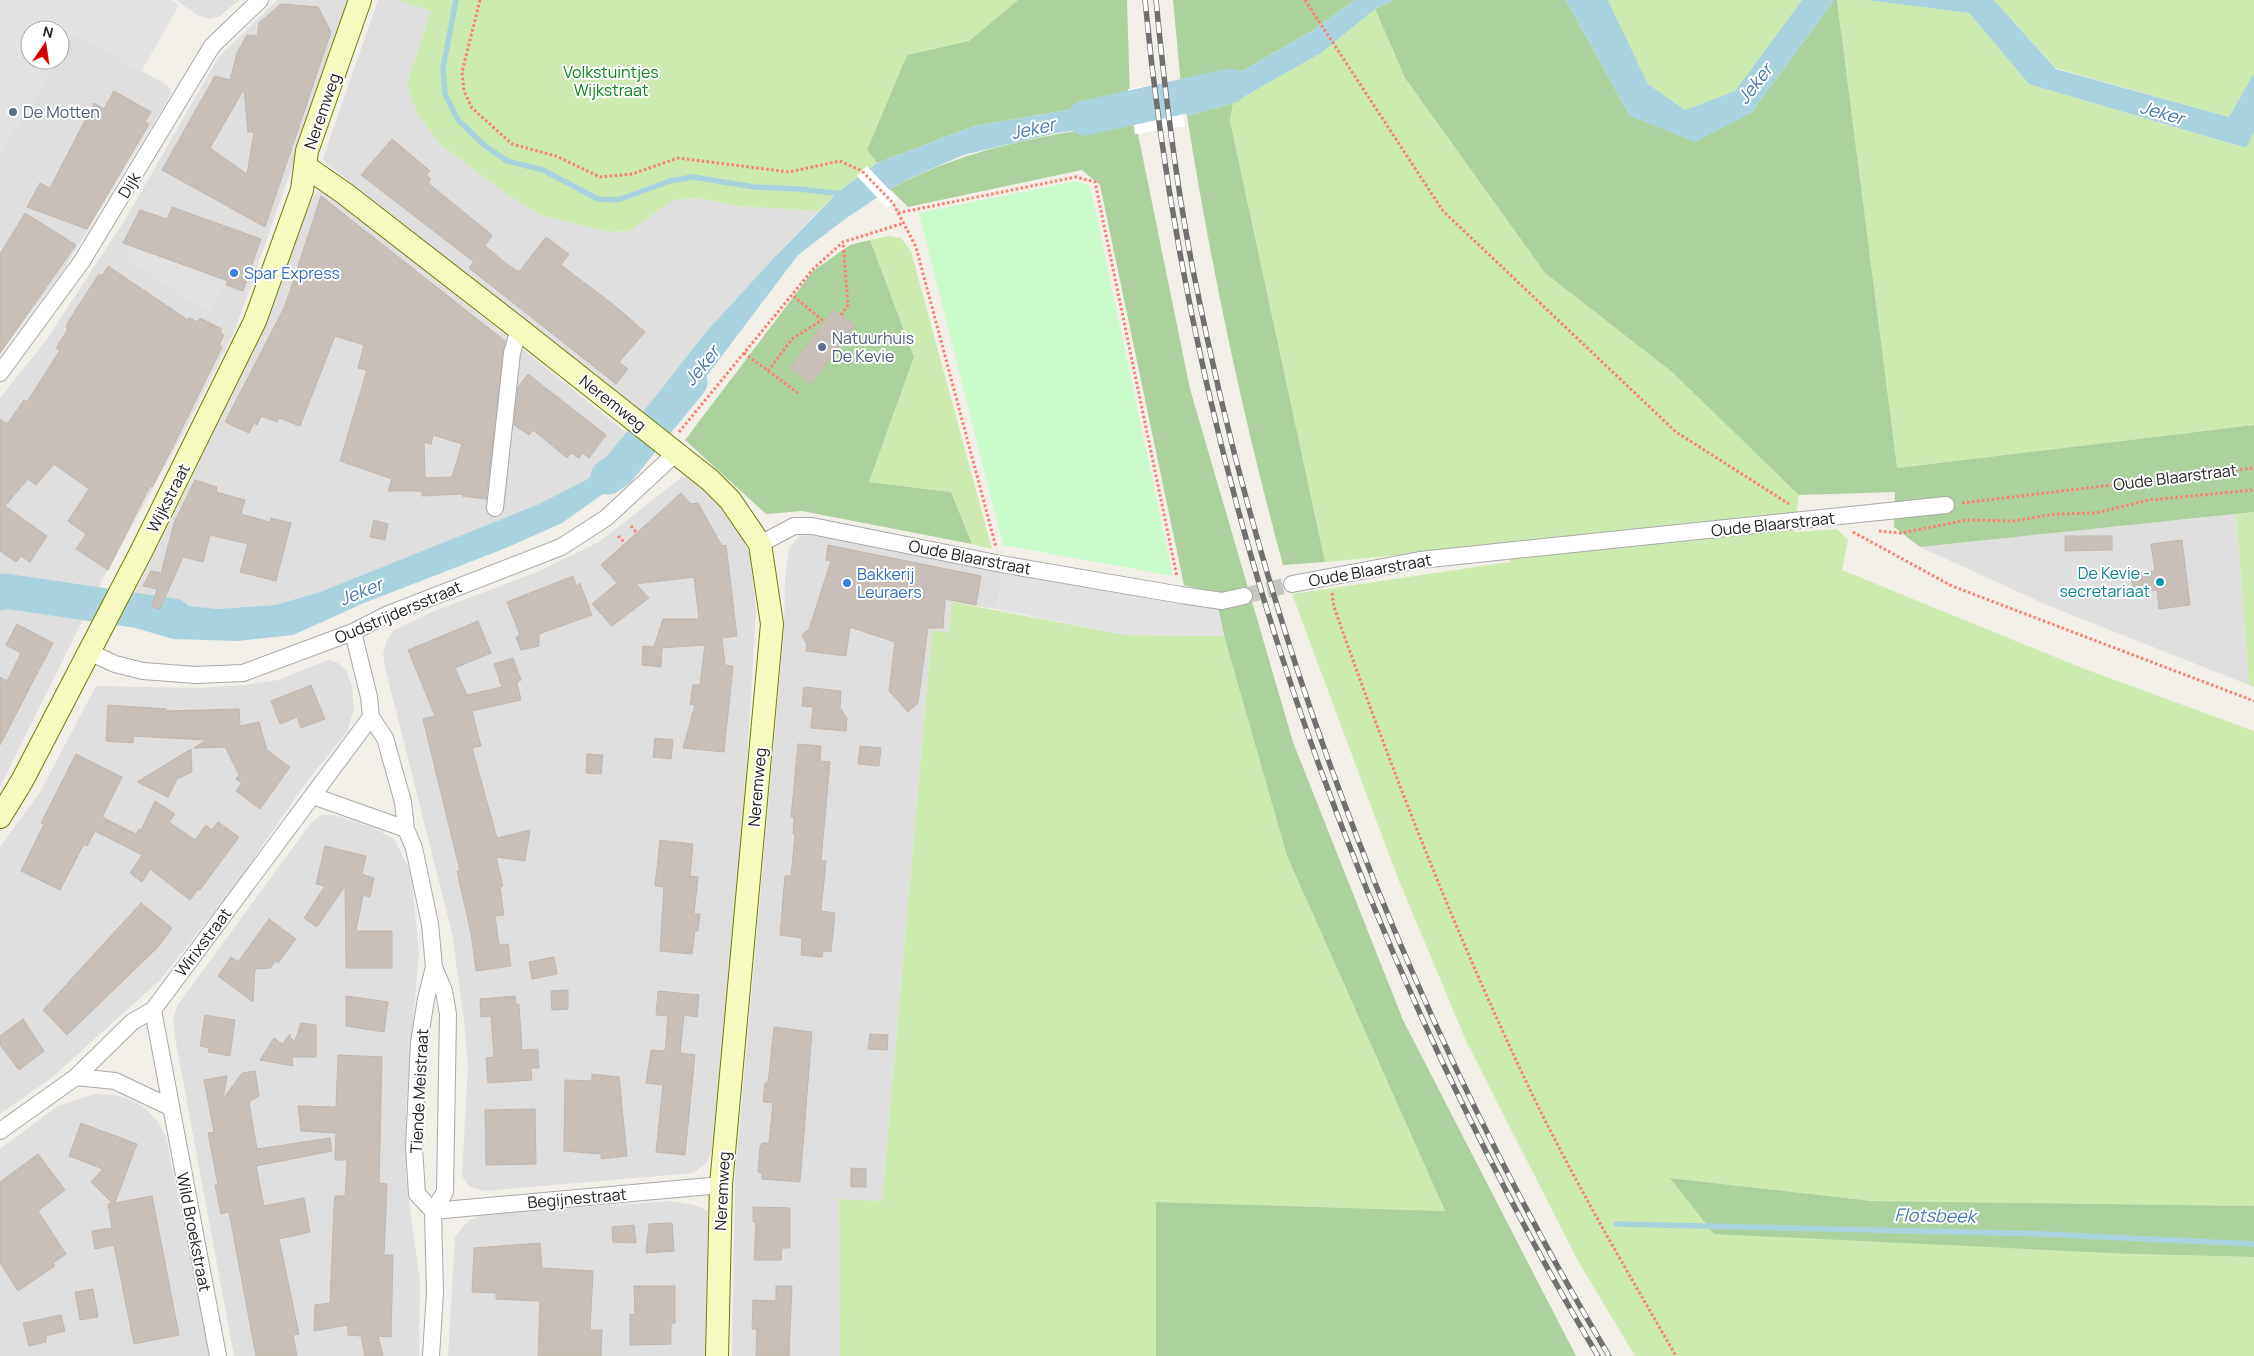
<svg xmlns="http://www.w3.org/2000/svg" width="2254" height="1356" font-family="Manrope,sans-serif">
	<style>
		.residential { fill: #e0dfdf }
		.grass { fill: #cdebb0 }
		.forest { fill: #add19e }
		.park { fill: #c8facc }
		.parking { fill: #e2e2e2 }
		.water { fill: #aad3df }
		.pier { fill: #fff }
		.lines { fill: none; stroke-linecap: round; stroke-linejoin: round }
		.stream { stroke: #aad3df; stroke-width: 5.5 }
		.river { stroke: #aad3df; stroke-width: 35 }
		.building { fill: #c7bfb8; stroke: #c4b6ab; fill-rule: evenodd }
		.street-tunnel { stroke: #c8c6c1; stroke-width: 16; stroke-dasharray: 16 8; stroke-linecap: butt }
		.street-casing { stroke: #a9a9a9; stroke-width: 18 }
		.secondary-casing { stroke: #707d05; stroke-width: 24 }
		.path { stroke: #fa8072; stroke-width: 3; stroke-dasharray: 2.5 2.5; stroke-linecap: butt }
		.street { stroke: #fff; stroke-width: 16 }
		.secondary { stroke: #f7fabf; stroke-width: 22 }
		.rail-casing { stroke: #707070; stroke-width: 5.5 }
		.rail { stroke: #fff; stroke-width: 4; stroke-dasharray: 11; stroke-linecap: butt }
		.service-dot { fill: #5c6f8a; stroke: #fff; stroke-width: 2 }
		.shop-dot { fill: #3f7fe0; stroke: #fff; stroke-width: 2 }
		.culture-dot { fill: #0f9aa8; stroke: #fff; stroke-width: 2 }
		.labels { text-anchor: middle; stroke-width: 4; stroke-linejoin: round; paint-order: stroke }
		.park-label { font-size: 16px; fill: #0c8416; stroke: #fff }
		.street-label { font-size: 16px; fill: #222; stroke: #fff }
		.service-label { font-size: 16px; fill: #4e5e75; stroke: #fff; text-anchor: start }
		.shop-label { font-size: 16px; fill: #366cbe; stroke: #fff; text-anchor: start }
		.culture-label { font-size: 16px; fill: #0d838f; stroke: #fff; text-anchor: end }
		.water-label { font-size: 18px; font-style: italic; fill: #4a7aab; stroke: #fff }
	</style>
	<rect width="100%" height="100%" fill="#f2efe9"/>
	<path class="residential" d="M176 0H239L220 16 210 19 197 15Z
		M277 0H347L333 50 235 330 181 438 95 593 51 583 0 580V398L47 339 126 218 218 58Z
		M378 0H398L431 11 407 84 441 145 507 194 540 215 608 232 630 231 673 200 698 198 737 206 818 211 705 333 644 413 326 163 323 158Z
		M74 34 162 82 168 86 172 93 62 272 0 354V153L58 60H60V56Z
		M326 191 633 438 588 479 539 504 320 592 275 605 218 609 131 600 185 492 267 318 311 201 316 193Z
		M682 477H690L729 513 750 554 756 609 743 831 714 1142 708 1161 693 1173 485 1191 470 1187 462 1176 468 1066 464 1021 452 933 386 672 383 654 387 640 393 631 434 611 537 572 599 542Z
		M2236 514 2249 685 2047 605 1920 547Z
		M809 533 1004 571 996 609 953 602 949 634 932 630 882 1201 839 1199 840 1356H732L735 1176 784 631 785 579 789 549 798 537Z
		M21 602 84 617 0 787V605Z
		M328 660 338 663 346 670 352 686 354 709 347 732 307 781 234 887 160 980 50 1079 0 1114V847L40 792 96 686 201 688 244 685 278 680Z
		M321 815H333L374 828 394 839 411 872 419 953 406 1107V1179L420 1282 419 1356H234L176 1043 173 1021 177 1006 311 823Z
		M94 1094 114 1095 131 1100 145 1108 158 1122 166 1137 210 1356H0V1149L58 1106Z
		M671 1201 694 1205 708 1211 705 1356H448L455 1237 465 1224 481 1214Z"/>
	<path class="grass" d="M398 0H1018L969 41 907 55 867 150 877 163 837 193 818 211 737 206 698 198 673 200 630 231 608 232 540 215 507 194 441 145 417 113 407 84 431 11Z
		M1608 0H1802L1735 91 1685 110 1648 84Z
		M1837 0H1867L1969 13 2029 84 2245 148 2254 132V425L1896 468Z
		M1994 0H2254V73L2229 117 2056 68Z
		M1375 9 1405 78 1545 273 1672 372 1799 494 1794 532 1837 529 1848 540 1842 570 2082 668 2254 731V1206L1872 1201 1671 1178 2131 1254 2254 1257V1356H1635L1578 1261 1467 1043 1397 876 1292 594 1510 562 1509 545 1325 562 1230 121 1233 103 1321 53Z
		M889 236 901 238 911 251 992 549 972 544 951 492 869 482 914 357 870 240Z
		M2254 512V687L2249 685 2236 514Z
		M952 602 1126 635 1224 636 1287 856 1445 1211 1156 1202V1356H840L839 1199 882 1201 932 630 949 633Z"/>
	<path class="forest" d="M1018 0H1127L1130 99 974 126 877 163 867 150 907 55 969 41Z
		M1173 0H1355L1312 31 1244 70 1181 85Z
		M1394 0H1566L1630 116 1751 113 1834 0H1837L1897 468 2254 425V512L1920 547 1894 527 1895 492 1799 495 1672 372 1545 273 1405 78 1375 9Z
		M1233 103 1230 121 1325 562 1283 565C1243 418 1211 267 1187 116Z
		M1133 123 1135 134H1138L1190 389 1293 742 1403 1020 1576 1356H1156V1202L1445 1211 1287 856 1224 636 1218 608 1220 595 1184 585 1100 185 1082 170 908 207 890 189C967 147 1048 134 1133 123Z
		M870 240 914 357 869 482 951 492 972 544 802 511 766 514 685 440 813 271 850 245Z
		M1670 1178 1872 1201 2254 1206V1257L2131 1254 1714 1234Z"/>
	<path class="park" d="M1076 181 1090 186 1173 576 1003 545 919 213Z"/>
	<path class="parking" d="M0 0H170L179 5 141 72 74 34 60 56V30H30V60H58L0 153Z
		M132 247 226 281 211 313 125 260Z
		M1004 571 1218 608 1224 636 1126 635 996 609Z"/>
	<path class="water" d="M1355 0H1394L1375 9 1321 53 1233 103 1187 116 1181 85 1244 70 1312 31Z
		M1566 0H1608L1648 84 1685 110 1735 91 1802 0H1834L1751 113 1695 142 1630 116Z
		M1867 0H1994L2056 69 2229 117 2254 73V132L2246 148 2029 84 1969 13Z
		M1130 99 1133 123 1056 133 963 155 911 178 890 189 845 219 798 255 669 426 646 409 705 333 774 258 837 193 877 163 974 126Z
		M633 438 653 453 620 482 562 523 506 548 364 603 293 635 238 641 173 639 122 624 131 600 218 609 275 605 320 592 539 504 588 479Z
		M5 578 51 583 95 593 84 617 21 602 0 605V580Z"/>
	<path class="pier" d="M1178 81 1185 126 1135 134 1128 89Z
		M867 166 897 198 887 208 857 176Z"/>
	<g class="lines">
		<path class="stream" d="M456 0 443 68 445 94 458 120 484 145 507 161 543 170 598 199 618 200 670 181 693 177 754 187 799 189 843 194
			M1616 1224 2042 1234 2254 1244"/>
		<path class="river" d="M1085 118 1230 86
			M608 477 619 469 690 382
			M0 593 5 591 174 616"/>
	</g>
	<path class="building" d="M281 4 318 7 331 32 265 227 162 170 215 76 230 80 237 53 247 35 257 36 259 23ZM244 89 248 132H254L247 174 210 148Z
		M114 91 151 112 145 122 149 124 87 229 27 207 40 183 50 188 94 103 104 109Z
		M392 139 430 171 426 175 431 179 428 183 492 235 485 246 507 264 519 272 546 237 569 254 561 265 614 305 645 332 619 362 628 369 616 384 469 268 474 262 361 175Z
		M321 196 505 341 486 499 462 496 463 494 422 496V491H388L392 479 340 461 367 370 358 368 364 345 335 336 300 426 279 418 277 422 261 416 257 425 254 423 249 433 225 422 285 306ZM433 435 462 444 452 477 425 478 424 442 431 444Z
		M172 207 261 239 243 291 226 285 228 281 123 243 140 210 167 219Z
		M25 213 76 245 0 353V254Z
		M108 266 188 320 189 318 198 322 200 318 222 329 220 332 224 335 219 345 222 347 173 447 152 487 150 486 108 570 76 549 86 534 68 521 89 489 54 464 36 485 28 479 5 506 47 536 30 562 21 556 16 562 0 551V419L7 424 24 400 27 402 60 350 56 348 68 329 66 328 68 322 99 274 102 276Z
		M833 310 855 325 811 384 790 368Z
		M528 374 606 435 589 458 583 453 579 458 571 453 567 458 533 430 529 435 514 425 518 387Z
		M195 480 217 487 216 492 245 500 241 514 270 522 271 518 291 523 276 581 240 572 248 544 210 535 203 562 183 557 160 609 152 607 157 589 143 586 151 571 161 573 174 523Z
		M681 493 691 504 698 503 722 546 726 545 737 636 722 638 725 665 733 666 724 752 683 748 695 705 690 704 693 685H700L705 645 662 648 661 667 642 665 643 646 654 647 663 619H699L694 577 636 584 649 598 612 626 592 604 617 583 601 565Z
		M374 520 388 524 385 540 370 537Z
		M2065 536H2112V550L2065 551Z
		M2182 540 2190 605 2159 609 2157 590 2133 592 2131 574 2155 571 2151 544Z
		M828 545 981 576 976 605 945 599 943 628H928L918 703 908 712 889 691 895 642 850 627 846 656 806 651 807 645 802 635 809 629 831 561 826 560Z
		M573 576 577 587 580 583 592 615 539 634V646L521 650 516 637 520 635 507 602Z
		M478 621 491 653 455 668 467 695 502 687 494 664 513 658 521 680 517 682 521 700 472 711 481 746 472 748 497 838 530 830 525 861 496 857 503 886 500 887 504 915 495 916 499 945 508 944 511 966 476 971 471 933 457 871H460L423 719 435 716 408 650Z
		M17 624 53 643 0 745V677L7 681 21 653 6 645Z
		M311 685 325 719 301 728 297 717 280 724 271 701Z
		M804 687 841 691 840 708 847 718 846 731 811 728 813 707 802 706Z
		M108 705 166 709V711L239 709 240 726 259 722 267 750 290 767 260 809 236 791 242 783 236 779 239 775 225 747 194 748 206 740 134 736 133 743 106 741Z
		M655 738 673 740 671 759 653 757Z
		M798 744 821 746 820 761 830 762 821 861H826L821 911 835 913 831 952 823 951 822 957 801 955 802 938 780 935 785 876H791L795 834H793L794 817H791Z
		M860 746 881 748 879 766 858 764Z
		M191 749 192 772 177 779 168 797 137 782Z
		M76 754 122 777 102 817 136 834 139 829 141 830 155 801 175 814 169 822 195 840 206 825 212 830 218 822 239 837 200 890 198 889 190 900 150 869 142 882 130 873 142 855 95 831 87 846 84 844 60 890 21 871 44 824 41 823Z
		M587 754 603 755 601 774 586 773Z
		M660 840 693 844 690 876 698 877 694 914H700L698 931H695L692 954 660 951 664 887 655 886Z
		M325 846 366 856 362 874 374 878 370 897 363 895 356 931H392V968H346L345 886 317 927 304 918 325 886 316 884Z
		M141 903 172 928 157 948 67 1035 43 1010Z
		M269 919 296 939 278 963 276 961 270 968 255 969 253 1002 218 976 231 957 238 962Z
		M554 957 557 974 532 979 529 962Z
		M568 990V1009L552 1010 551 991Z
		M658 991 699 995 697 1017 684 1015 680 1053 695 1055 685 1155 656 1152 663 1085 646 1083 651 1050 665 1051 668 1016 656 1015Z
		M346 996 388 1002 384 1032 346 1026Z
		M515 996 516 1004H519L522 1050 538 1049 539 1068H531L532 1080 488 1083 486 1058 494 1057 491 1016 481 1017 480 999Z
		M205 1015 235 1020 230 1056 208 1052 209 1048 200 1046Z
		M23 1019 44 1051 19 1070 0 1045V1036Z
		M301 1023 316 1025V1057H292L293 1066 260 1060 274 1038 282 1044 290 1034V1038L295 1041Z
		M774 1027 812 1032 800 1182 762 1179V1173L758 1172 760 1148 762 1143H769L773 1103 763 1102 765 1083H768Z
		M870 1034 888 1035 887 1050 868 1049Z
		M338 1055 382 1057 379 1183 387 1184 384 1255H393L391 1337 378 1336 383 1356H365L361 1336 348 1335V1325L314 1331 315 1305 330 1303 334 1206 335 1196H345L347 1160H335L336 1133 301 1131 298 1106 336 1107Z
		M255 1071 259 1096 249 1102 257 1149 330 1138 332 1151 256 1166 264 1206 304 1198 310 1232 279 1239 299 1334 293 1335 297 1356H256L229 1212 221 1214 215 1185H218L208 1133 214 1132 204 1080 227 1076 223 1099 242 1073Z
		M592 1074 619 1077 627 1156 601 1159V1154L564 1151 565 1080 592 1081Z
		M535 1109 536 1164 486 1165 485 1110Z
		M81 1123 137 1144 115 1203 152 1196 179 1335 134 1344 114 1245 95 1249 92 1231 112 1228 108 1204 112 1203 91 1182 103 1169 69 1156Z
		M38 1154 65 1190 38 1211 66 1254 53 1263 55 1266 18 1291 0 1263V1182Z
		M851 1168 866 1169V1187H851Z
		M753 1207 790 1208V1248H782L781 1260H754L756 1222H753Z
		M672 1223 674 1251 646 1253 649 1224Z
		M634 1225 636 1243 613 1242 612 1227Z
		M540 1243 542 1268 593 1271 590 1330H602L601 1356H538L540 1301 496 1299V1293L472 1292 474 1248Z
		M634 1286H675V1323H671V1344L630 1345V1314L635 1315Z
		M776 1286H792L789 1356H756L757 1329H752L753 1300 776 1301Z
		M93 1289 98 1317 80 1320 75 1292Z
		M61 1315 65 1331 46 1336V1342L29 1346 23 1323Z"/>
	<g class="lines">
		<path class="street-tunnel" d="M1244 596 1292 584"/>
		<defs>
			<path id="street" d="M0 373 82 261 212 46 260 0
				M495 508 512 353 519 329
				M760 544 794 526H812L1001 564 1181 595 1222 601 1244 596
				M1292 584 1420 560 1946 505
				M353 632 369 697 371 717 385 738 403 802 406 829 414 848 430 924 434 967 444 991 448 1014 445 1192 433 1211 435 1292 431 1356
				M89 652 115 664 143 671 196 675 243 673 353 632 386 615 561 547 606 518 676 453
				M313 796 406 829
				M153 1010 218 1356
				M76 1077 115 1081 170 1107
				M0 1131 76 1077 132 1022 153 1010 371 717
				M433 1211 721 1185
				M433 1211 417 1194 414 1148 419 1043 426 999 434 967"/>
			<path id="secondary" d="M305 166 344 193 519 329 710 480 730 500 760 544 772 624 721 1185 717 1356
				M0 817 22 781 141 552 255 321 302 190 307 151 360 0"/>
		</defs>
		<use href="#street" class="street-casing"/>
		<use href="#secondary" class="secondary-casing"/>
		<path class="path" d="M480 0 462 72 464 91 472 108 512 144 556 156 600 177 632 174 678 158 789 172 840 161 862 171 893 203 916 247 996 547
			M1305 0 1443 211 1676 432 1789 504
			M898 213 1076 177 1095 182 1177 577
			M841 315 848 305 843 242
			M744 353 798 393
			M768 371 792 339 822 320 792 295
			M679 432 814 268 843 242 904 223
			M1962 503 2254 468
			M631 526 637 533
			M1879 531 1901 533 1967 520 2013 521 2055 514 2096 513 2149 500 2254 490
			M1853 532 1952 586 2254 701
			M618 536 625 543
			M1332 593 1334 607C1393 774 1457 938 1534 1098 1577 1186 1627 1271 1676 1356"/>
		<use href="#street" class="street"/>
		<use href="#secondary" class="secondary"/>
		<defs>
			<path id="rail" d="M1145 0C1181 383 1293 755 1461 1101 1503 1187 1548 1273 1598 1356
				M1156 0C1165 94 1176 187 1195 280 1270 657 1412 1025 1609 1356"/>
		</defs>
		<use href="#rail" class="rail-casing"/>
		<use href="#rail" class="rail"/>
	</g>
	<g class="service-dot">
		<circle cx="13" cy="112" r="5"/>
		<circle cx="822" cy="347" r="5"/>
	</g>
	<g class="shop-dot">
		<circle cx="234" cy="273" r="5"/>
		<circle cx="847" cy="583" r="5"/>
	</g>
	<circle class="culture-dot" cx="2160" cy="582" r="5"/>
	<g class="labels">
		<g class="park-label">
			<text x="611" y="78">Volkstuintjes<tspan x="611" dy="18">Wijkstraat</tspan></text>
		</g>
		<g class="street-label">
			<text transform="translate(322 111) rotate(-71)" y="6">Neremweg</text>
			<text transform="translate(129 185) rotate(-59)" y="6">Dijk</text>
			<text transform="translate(613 403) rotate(38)" y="6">Neremweg</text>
			<text transform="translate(2175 477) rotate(-7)" y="6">Oude Blaarstraat</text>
			<text transform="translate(168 498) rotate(-63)" y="6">Wijkstraat</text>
			<text transform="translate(1773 524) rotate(-6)" y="6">Oude Blaarstraat</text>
			<text transform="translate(970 557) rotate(11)" y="6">Oude Blaarstraat</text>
			<text transform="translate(1370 570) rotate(-10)" y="6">Oude Blaarstraat</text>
			<text transform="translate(398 612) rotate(-23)" y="6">Oudstrijdersstraat</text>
			<text transform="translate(757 787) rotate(-85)" y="6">Neremweg</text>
			<text transform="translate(203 942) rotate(-53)" y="6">Wirixstraat</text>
			<text transform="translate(419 1091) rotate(-87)" y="6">Tiende Meistraat</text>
			<text transform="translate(722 1191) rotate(-87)" y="6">Neremweg</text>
			<text transform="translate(577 1198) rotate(-5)" y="6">Begijnestraat</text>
			<text transform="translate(194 1232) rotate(79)" y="6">Wild Broekstraat</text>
		</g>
		<g class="service-label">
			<text x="23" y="118">De Motten</text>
			<text x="832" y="344">Natuurhuis<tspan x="832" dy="18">De Kevie</tspan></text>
		</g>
		<g class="shop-label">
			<text x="244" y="279">Spar Express</text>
			<text x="857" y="580">Bakkerij<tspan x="857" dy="18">Leuraers</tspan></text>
		</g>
		<g class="culture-label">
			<text x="2150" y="579">De Kevie -<tspan x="2150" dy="18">secretariaat</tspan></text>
		</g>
		<g class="water-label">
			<text transform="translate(1755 84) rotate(-52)" y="6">Jeker</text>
			<text transform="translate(2162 113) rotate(16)" y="6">Jeker</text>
			<text transform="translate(1033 129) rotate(-12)" y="6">Jeker</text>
			<text transform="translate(702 366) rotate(-51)" y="6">Jeker</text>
			<text transform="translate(361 592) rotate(-22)" y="6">Jeker</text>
			<text transform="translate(1935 1216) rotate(1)" y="6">Flotsbeek</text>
		</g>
	</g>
	<g transform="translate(45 45) rotate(13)"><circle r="24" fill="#ffffff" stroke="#a7a7a7"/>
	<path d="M0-4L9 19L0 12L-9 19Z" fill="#d40000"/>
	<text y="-8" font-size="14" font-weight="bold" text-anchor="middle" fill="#222222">N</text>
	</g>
</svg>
